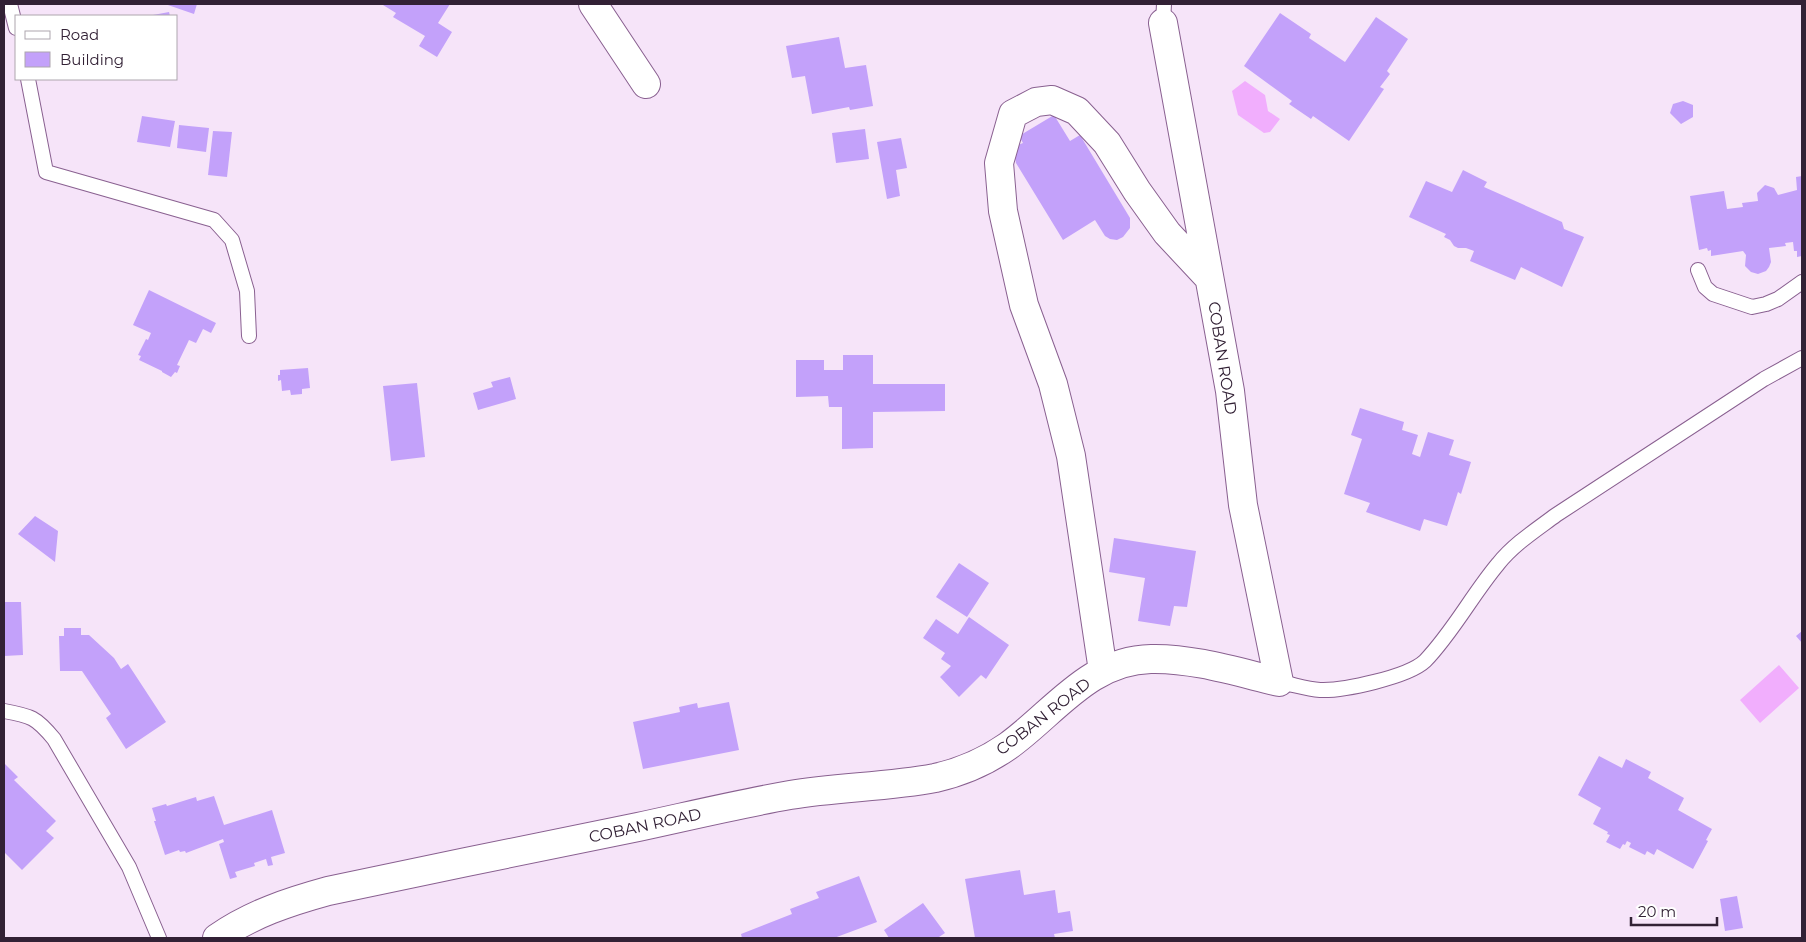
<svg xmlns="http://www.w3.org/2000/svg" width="1806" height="942" font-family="Montserrat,sans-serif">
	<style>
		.water { fill: #f1aefd }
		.building { fill: #c3a1fa }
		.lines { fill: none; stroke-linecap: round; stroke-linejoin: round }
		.lane-casing { stroke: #896090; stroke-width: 16 }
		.street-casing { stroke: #896090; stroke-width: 30 }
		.lane { stroke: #fff; stroke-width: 14 }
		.street { stroke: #fff; stroke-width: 28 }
		.labels { text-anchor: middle; stroke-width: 5; stroke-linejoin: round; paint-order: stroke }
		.street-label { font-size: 16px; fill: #322135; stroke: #fff }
	</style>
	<rect width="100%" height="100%" fill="#f6e4f9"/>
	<path class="water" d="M1245 81 1265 95 1268 111 1280 119 1270 132 1264 133 1238 115 1232 91Z
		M1779 665 1799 688 1760 723 1740 700Z"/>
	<path class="building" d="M165 4H197L194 14Z
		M384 4H450L438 23 452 32 437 57 419 46 425 36 393 17 396 13 383 5Z
		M169 12 170 16H153V15Z
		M1280 13 1311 34 1309 38 1345 62 1376 17 1408 39 1387 71 1390 74 1380 87 1384 89 1349 141 1313 116 1311 119 1289 104 1292 101 1244 66Z
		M839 37 845 68 866 65 873 106 850 110 849 107 812 114 805 76 792 78 786 46Z
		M1683 101 1693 105V117L1681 124 1670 113 1673 104Z
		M1054 115 1070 141 1080 135 1130 218V228L1123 237 1117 240 1110 239 1105 236 1095 220 1063 240 1016 163 1015 158 1018 145 1023 143 1019 136Z
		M142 116 175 121 170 147 137 142Z
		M179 125 209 128 206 152 177 148Z
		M865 129 869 159 836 163 832 133Z
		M213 131 232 132 227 177 208 175Z
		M901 138 907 168 896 170 900 196 887 199 877 142Z
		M1463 170 1487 182 1484 187 1562 222 1564 229 1584 237 1562 287 1521 267 1515 280 1470 261 1474 251 1466 248H1458L1454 246 1450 240 1444 237 1446 234 1409 217 1426 181 1452 192Z
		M1802 176V256L1797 257V251H1794L1793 242 1785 243 1786 246 1769 248 1771 262 1769 267 1766 271 1758 274 1751 272 1745 266 1746 255 1743 251 1711 256V250L1708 251 1707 248 1699 250 1690 196 1724 191 1727 209 1743 207 1742 203 1758 201 1757 193 1765 185 1774 188 1778 195 1797 190 1796 177Z
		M149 290 216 323 211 333 203 329 196 343 189 340 177 365 180 366 177 373 175 372 171 377 162 372V371L139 360 141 356 138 355 146 339 148 340 151 333 133 325Z
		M843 355H873V384H945V411L873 412V448L842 449V407H829L828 396 796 397V360H824V370H843Z
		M308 368 310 388 302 389V394L291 395 290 390 282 391 281 380 278 381V375H280V370Z
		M510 377 516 399 478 410 473 393 493 387 491 382Z
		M417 383 425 457 391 461 383 386Z
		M1360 408 1404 422 1402 430 1418 435 1412 454 1420 457 1428 432 1454 440 1449 455 1471 462 1461 494 1458 492 1447 526 1424 519 1420 531 1366 512 1370 503 1344 494 1362 439 1351 435Z
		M35 516 58 531 55 562 18 534Z
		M1114 538 1196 551 1187 607 1174 606 1170 626 1138 621 1145 578 1109 572Z
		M959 563 989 583 967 617 936 597Z
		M4 602H21L23 655 4 656Z
		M969 617 1009 645 986 679 981 675 959 697 940 677 951 666 941 659 945 653 923 638 936 619 958 634Z
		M64 628H81V635H89L114 658 121 669 128 664 166 722 126 749 106 718 111 714 82 671H60L59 636H64Z
		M1802 631V643L1796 636Z
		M729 702 739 750 643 769 633 722 680 712 679 707 697 703 698 708Z
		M1599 756 1622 768 1626 759 1651 772 1648 778 1684 798 1678 810 1712 829 1706 840 1708 841 1693 869 1657 849 1654 855 1647 851 1645 855 1629 847 1631 843 1627 841 1625 845 1623 844 1620 849 1606 842 1610 835 1607 834 1608 832 1593 824 1601 808 1578 795Z
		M4 763 18 777 14 780 56 821 46 831 54 838 22 870 4 852Z
		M214 796 224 825 272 810 285 853 271 857 273 865 268 866 266 859 254 863 255 866 235 872 237 877 230 879 219 844 224 842 223 839 186 853 185 851 180 852 179 850 165 855 154 821H156L152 808 166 804 167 806 196 797 197 801Z
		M1020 870 1024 895 1055 890 1058 913 1070 911 1073 931 1054 934 1055 938H975L965 879Z
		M859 876 877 922 834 938H742L741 934 792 914 790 909 819 898 816 892Z
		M1737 896 1743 928 1725 931 1720 899Z
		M923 903 945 933 939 937 940 938H889L884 930Z"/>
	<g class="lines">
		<defs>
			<path id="lane" d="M10 4 16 28
				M1163 23 1164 4
				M28 79 46 172 214 220 232 240 247 291 249 336
				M1698 270 1705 287 1713 294 1752 307 1766 304 1778 299 1802 282
				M1279 682C1292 684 1306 689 1320 690 1343 691 1408 677 1425 661 1453 632 1472 595 1498 564 1514 544 1536 530 1556 515L1764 379 1802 358
				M4 711C31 716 36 717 54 739L129 867 159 938"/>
			<path id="street" d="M593 4 646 84
				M1103 671 1071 456 1053 384 1024 305 1003 211 999 163 1013 114 1036 102 1052 100 1077 111 1107 143 1137 191 1167 233 1209 278
				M217 938C252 914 288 902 328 891 431 869 535 848 638 827 689 816 739 804 790 795 838 787 888 787 935 778 962 772 985 762 1008 746 1054 713 1089 660 1151 659 1193 658 1237 672 1279 682L1243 505 1230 391 1163 23"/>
		</defs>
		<use href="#lane" class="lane-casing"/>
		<use href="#street" class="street-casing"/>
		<use href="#lane" class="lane"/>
		<use href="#street" class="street"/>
	</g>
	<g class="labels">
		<g class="street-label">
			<text transform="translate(1223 358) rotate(81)" y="6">COBAN ROAD</text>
			<text transform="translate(1043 716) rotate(-38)" y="6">COBAN ROAD</text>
			<text transform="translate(645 825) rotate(-12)" y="6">COBAN ROAD</text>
		</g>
	</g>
	<rect width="1806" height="942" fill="none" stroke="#322135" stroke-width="10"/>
	<rect x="15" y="15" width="162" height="65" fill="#ffffff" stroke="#ada6ae"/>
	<rect x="25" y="31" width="25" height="8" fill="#ffffff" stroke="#ada6ae"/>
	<text x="60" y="40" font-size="15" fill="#322135">Road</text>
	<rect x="25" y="52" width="25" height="15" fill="#c3a1fa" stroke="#ada6ae"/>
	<text x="60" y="65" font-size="15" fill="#322135">Building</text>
	<path d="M1631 917v8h86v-8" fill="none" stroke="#322135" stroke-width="2.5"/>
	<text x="1638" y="917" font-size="15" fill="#322135" stroke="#ffffff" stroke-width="4" paint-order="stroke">20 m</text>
</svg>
